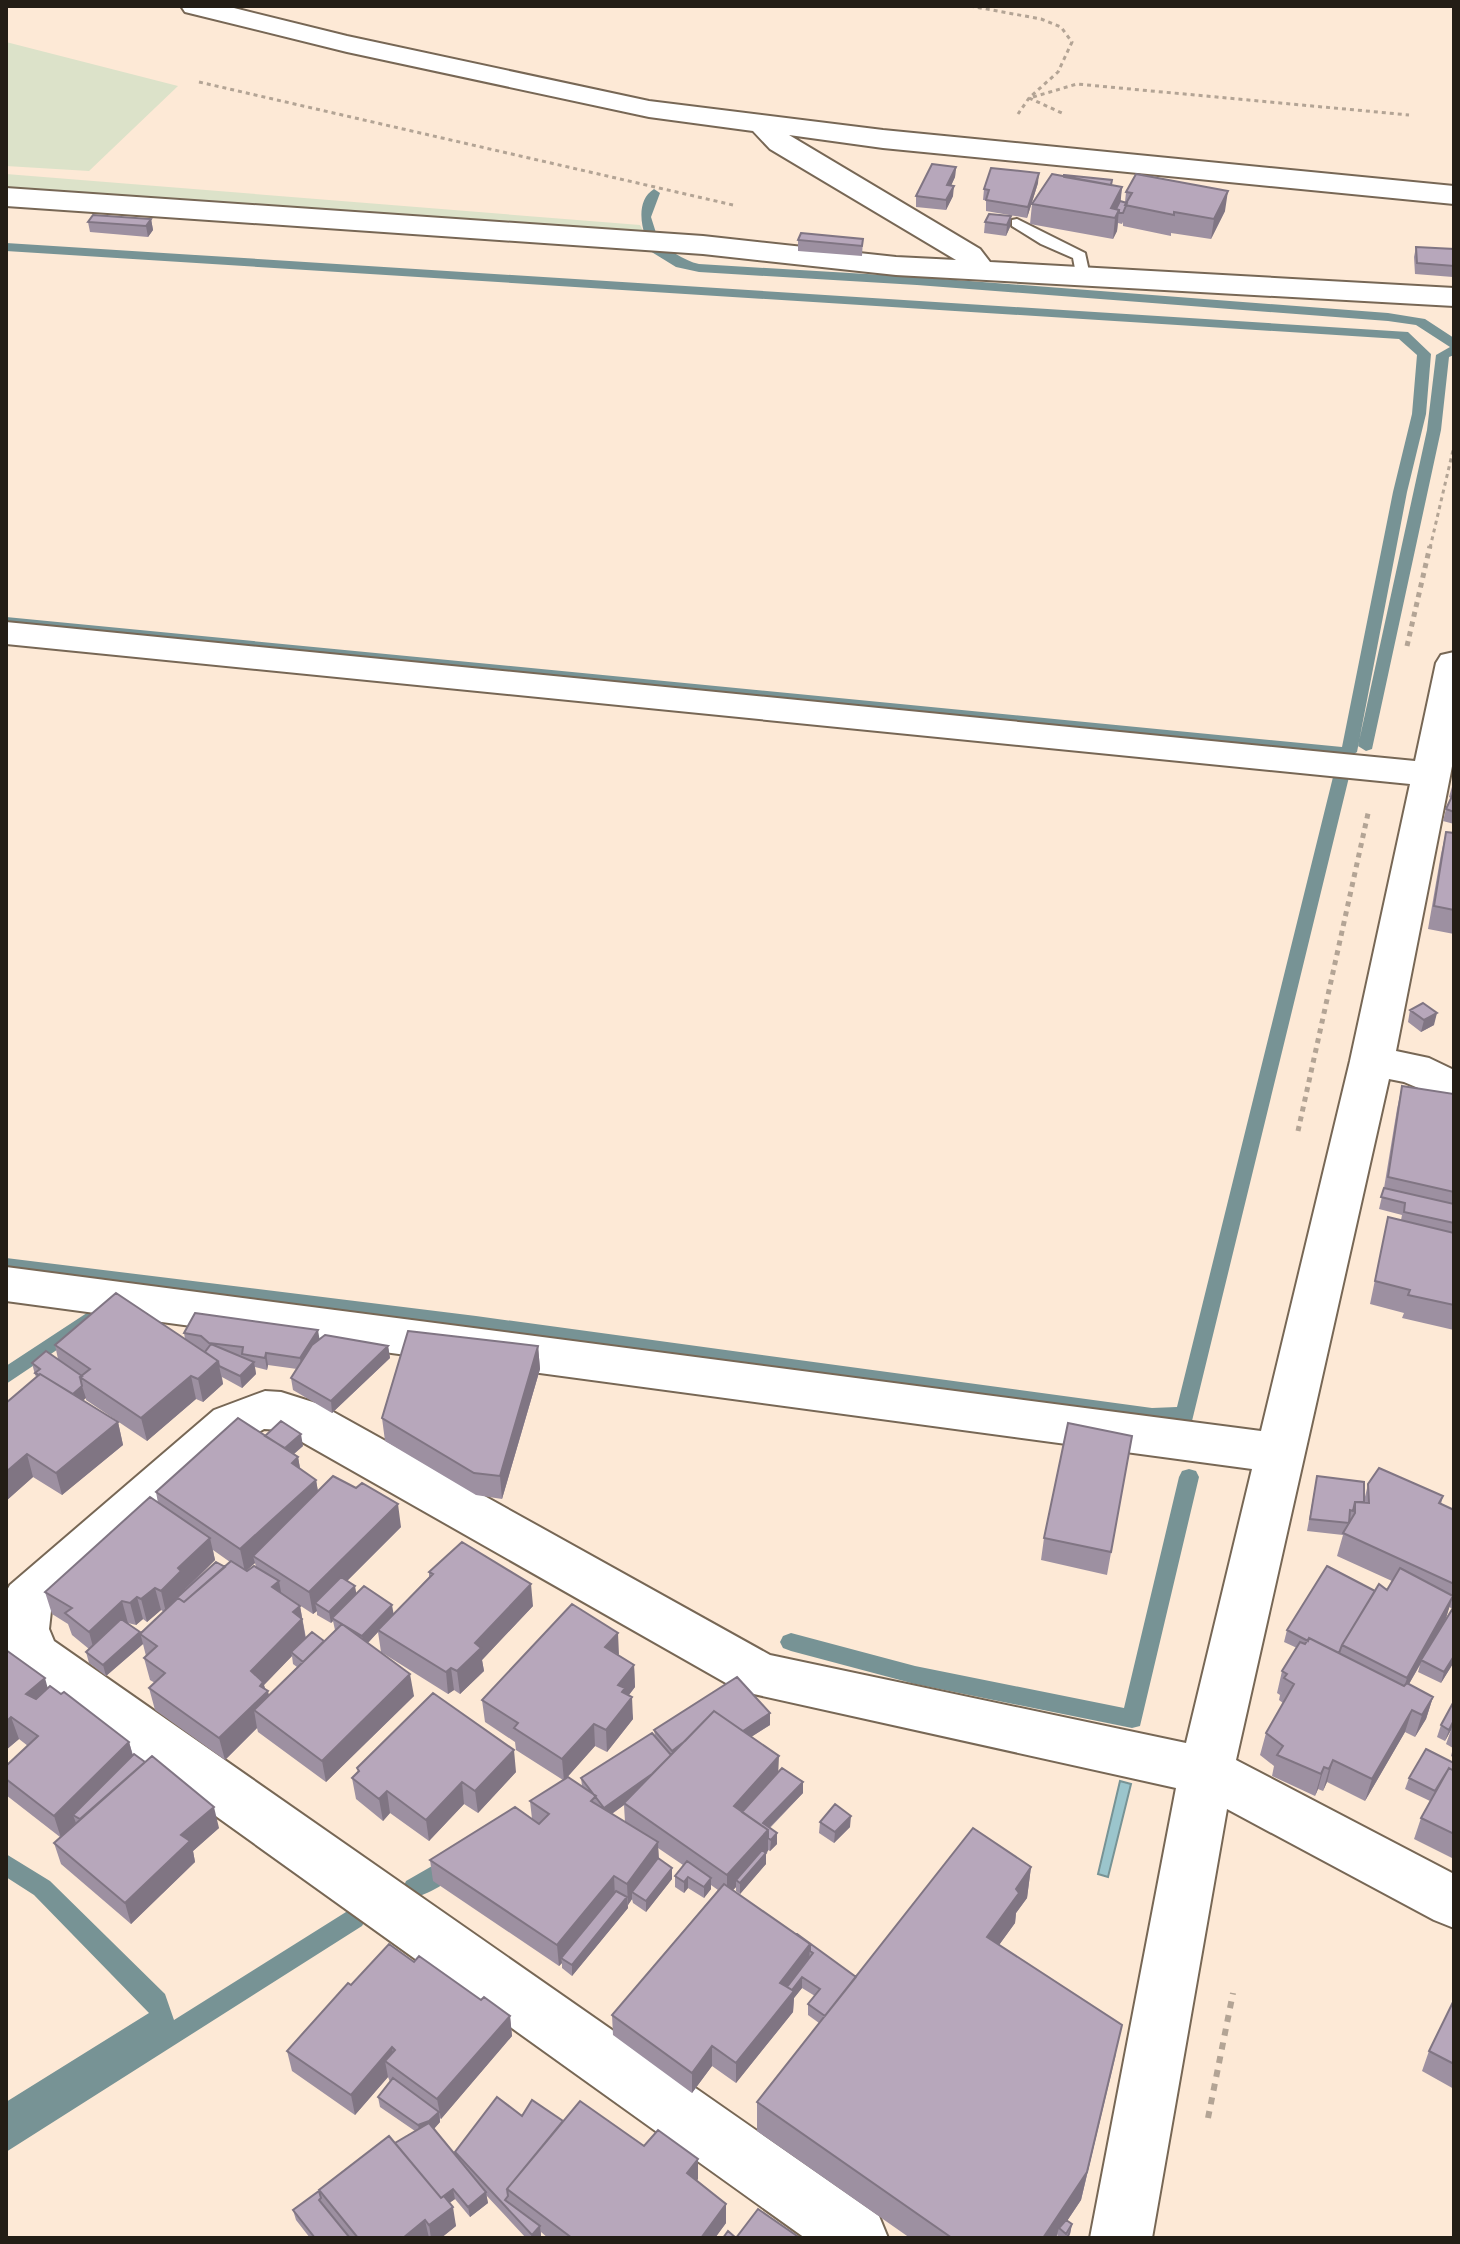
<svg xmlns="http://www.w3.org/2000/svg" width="1460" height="2244" font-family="'Varela Round',sans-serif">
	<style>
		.green { fill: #dce2c9 }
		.water { fill: #9bc5cc; stroke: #779395; stroke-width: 2 }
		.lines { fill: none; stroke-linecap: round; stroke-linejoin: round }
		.stream { fill: #779395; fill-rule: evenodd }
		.service-casing { stroke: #776755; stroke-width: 4 }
		.minor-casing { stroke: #776755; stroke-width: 4 }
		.path-far2 { stroke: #b3a495; stroke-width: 3; stroke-dasharray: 4 4; stroke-linecap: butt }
		.path-far1 { stroke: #b3a495; stroke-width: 5; stroke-dasharray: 5 5; stroke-linecap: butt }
		.path { stroke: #b3a495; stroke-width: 6; stroke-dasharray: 7 7; stroke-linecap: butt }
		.service { fill: #fff; fill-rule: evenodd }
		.minor { fill: #fff; fill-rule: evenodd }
		.wall { fill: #9d90a1; fill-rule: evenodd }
		.shaded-wall { fill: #807583 }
		.building { fill: #b7a7bb; stroke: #807583; stroke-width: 2 }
	</style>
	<rect width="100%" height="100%" fill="#fde9d6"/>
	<path class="green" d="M6 42 178 86 89 171 6 166Z
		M6 174 640 225 647 238 6 194Z"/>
	<path class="water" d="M1120 1781 1131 1784 1108 1877 1098 1874Z"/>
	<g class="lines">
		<path class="stream" d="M654 189 660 193 651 217 657 236 651 240 645 236C640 220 638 199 654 189Z
			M6 243 1408 332 1431 354 1426 414 1407 492 1357 752 1349 757 6 625V617L1342 747 1393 492 1412 414 1417 355 1399 339 6 251Z
			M650 245C666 244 682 261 699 264L917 277 1388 313 1425 319 1454 338V355L1449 357 1441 430 1372 749 1366 751 1358 746 1427 430 1436 355 1450 347 1416 325 1388 321 917 285 699 272 676 267 650 251Z
			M1342 768 1350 773 1192 1421 1152 1424 476 1330 6 1272V1258L476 1316 1152 1408 1177 1407 1334 773Z
			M99 1305 106 1307 109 1312 106 1317 6 1384V1366Z
			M1189 1469 1196 1471 1199 1477 1140 1726 1132 1728 915 1684 791 1651 783 1648 780 1642 783 1636 791 1633 915 1666 1124 1708 1179 1477 1182 1471Z
			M6 1854 50 1881 165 1994 174 2020 346 1912 354 1908 362 1912 366 1919 362 1926 6 2152V2102L149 2013 34 1895 6 1877Z
			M453 1854 461 1857 464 1864C457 1879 430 1893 414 1898L406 1895 403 1888 406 1881Z"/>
		<defs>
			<path id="service" d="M1017 219 1085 253 1090 276 1087 279H1077L1073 258 1041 244 1012 226V220Z"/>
			<path id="minor" d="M181 6H226L347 36 649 101 883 130 1454 186V204L883 148 789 135 980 249 990 262 1454 288V306L896 275 703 254 6 206V188L703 236 896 257 956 260 770 149 753 131 649 117 347 52 185 12Z
				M6 622 1415 761 1436 663 1441 655 1454 652V756L1396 1051 1429 1058 1454 1070V1103L1404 1082 1389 1079 1236 1760 1454 1874V1928L1434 1920 1227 1809 1152 2238H1090L1176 1788 740 1691 281 1430 264 1429 248 1438 51 1611 49 1629 54 1641 879 2216 888 2238H805L16 1673 6 1653V1592L10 1585 214 1410 265 1391 281 1392 319 1404 770 1655 1186 1743 1252 1469 6 1301V1267L1261 1431 1350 1061 1410 784 6 644Z"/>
		</defs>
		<use href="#service" class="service-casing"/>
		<use href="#minor" class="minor-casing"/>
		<path class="path-far2" d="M970 6 1041 19 1061 27 1072 42 1058 72 1029 98 1018 114
			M199 82 733 205
			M1033 97 1077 84 1409 115
			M1029 98 1064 114
			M1430 548 1454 446"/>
		<path class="path-far1" d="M1407 646 1430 546
			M1298 1131 1369 809"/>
		<path class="path" d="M1208 2118 1233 1993"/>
		<use href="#service" class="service"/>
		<use href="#minor" class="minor"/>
	</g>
	<path class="wall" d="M956 167 955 177 951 185 953 196 946 210 916 207V196Z
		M1064 177 1112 180 1111 185 1122 187 1120 202H1125L1126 192 1225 211 1211 239 1171 233V236L1123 226V222L1122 224 1118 223 1117 231 1113 239 1030 224 1032 204Z
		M1038 183 1027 218 986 211V200H983L984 189Z
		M1011 216 1010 227 1006 236 984 233 985 222Z
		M151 219 153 230 148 237 90 232 88 222Z
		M863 239 862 256 798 251V240Z
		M1416 247 1454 249 1453 277 1415 274 1414 257Z
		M1454 780V824L1443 821 1446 809 1451 798 1449 797Z
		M1446 832 1454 833V934L1428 929 1441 854Z
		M1410 1010 1434 1025 1421 1032 1408 1022Z
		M1402 1086 1454 1094V1330L1402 1318 1404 1313 1370 1304 1388 1217 1401 1220 1402 1215 1379 1209 1384 1188 1397 1109Z
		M184 1333 319 1339 388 1346 390 1358 332 1413 293 1390 291 1378 297 1369 268 1365 267 1370 255 1367 256 1374 242 1388 222 1377 223 1384 203 1402 196 1399 147 1441 86 1400V1398L83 1400 118 1422 123 1445 62 1495 33 1477 6 1501 37 1377 35 1375 32 1363 58 1359 55 1345 185 1339Z
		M538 1346 540 1369 502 1499 476 1495 385 1441 382 1418Z
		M265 1436 303 1446 294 1454 298 1457 300 1469 316 1480 318 1492 401 1527 347 1581 356 1594 394 1614 429 1577V1572L533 1606 482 1660 484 1671 460 1694 454 1690 448 1694 381 1652 378 1632 368 1643 414 1696 326 1782 258 1732 257 1728 225 1760 155 1710 149 1688 155 1683 150 1680 144 1658 146 1656 143 1644 106 1676 89 1663 86 1652 89 1649 72 1635 68 1624 52 1614 45 1592 158 1503 156 1492ZM213 1550 230 1562 225 1567 186 1590 215 1560ZM255 1563 256 1567 247 1570ZM281 1593 313 1614 317 1611V1615L331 1623 333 1621 335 1630 324 1641 306 1638 300 1606ZM161 1610 164 1612 140 1633 128 1623 136 1625 143 1619 147 1622ZM292 1656 293 1664 297 1667 269 1695 265 1688 264 1685Z
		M1132 1436 1107 1575 1041 1560 1044 1538Z
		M1317 1476 1364 1501 1368 1484 1443 1496 1441 1504 1454 1510V1662L1441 1683 1418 1672 1420 1665 1409 1684 1433 1697 1426 1719 1415 1737 1405 1732 1365 1801 1327 1782 1323 1791 1318 1789 1315 1796 1272 1776 1274 1766 1260 1755 1266 1733 1283 1703 1279 1700 1280 1695 1277 1693 1282 1671 1297 1648 1284 1642 1287 1630 1375 1591 1387 1590 1392 1581 1337 1556 1343 1535 1307 1531ZM1449 1607 1453 1609 1433 1641 1446 1618Z
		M6 1650 48 1688 129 1742 133 1755 219 1828 193 1851 195 1862 131 1924 61 1864 54 1843 60 1837 6 1795V1766L28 1746 19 1739 6 1750Z
		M619 1656 634 1665 635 1687 629 1695 633 1719 607 1752 595 1746 566 1778 582 1786 581 1778 655 1736 654 1730 770 1725 751 1737 778 1772 803 1782V1793L770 1828 777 1833V1844L770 1851 768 1850 766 1853V1864L740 1894 736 1891V1887L733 1890 856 1977 1031 1867 1027 1898 1016 1913 1015 1923 999 1945 1116 2054 1081 2200 1067 2221 1072 2224 1070 2234 1068 2238H1058V2234L1057 2238H910L757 2131V2102L819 2023 808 2015V2004L815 1996 802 1988 794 1998 793 2012 736 2083 712 2066 692 2093 613 2035 612 2015 718 1890 711 1885V1889L704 1898 688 1888 684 1893 675 1887V1876L683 1865 658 1848 659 1859 672 1868V1879L646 1912 633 1903 632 1899 628 1905V1908L572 1976 562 1968V1963L559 1966 433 1881 430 1860 532 1819 530 1801 563 1780 516 1750 515 1742 485 1722 482 1700ZM624 1805 625 1822 612 1814Z
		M1454 1701V1758L1451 1756 1453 1748 1446 1744 1451 1730 1445 1741 1437 1737 1441 1725Z
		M1454 1763V1859L1414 1839 1421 1818 1430 1801 1405 1789 1409 1778Z
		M357 1768 516 1772 478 1813 464 1804 429 1841 390 1813 383 1821 356 1799 352 1778 358 1772Z
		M820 1822 850 1827 834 1843 819 1833Z
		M414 1962 510 2016 512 2036 441 2119 440 2118V2122L434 2129 455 2155V2152L522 2116 563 2121 644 2146 698 2179 697 2180 726 2204V2223L715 2238H548L541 2232V2236L539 2238H526L486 2195 488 2203 470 2217 455 2199 449 2203 456 2226 441 2238H310L296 2220 293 2210 415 2131 380 2107 378 2097 390 2082 388 2077 355 2115 292 2071 287 2051 351 1985Z
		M1454 2000V2089L1422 2071 1429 2051Z"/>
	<path class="shaded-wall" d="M956 167 955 177 947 195V185Z
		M1039 173 1038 183 1027 218 1028 207Z
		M954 186 953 196 946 210V200Z
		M1122 187 1120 208 1117 212 1111 208Z
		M1228 191 1225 211 1211 239 1214 219Z
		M1119 210 1117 231 1113 239 1115 218Z
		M1011 216 1010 227 1006 236 1007 225Z
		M151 219 153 230 148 237 146 226Z
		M1437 1013 1434 1025 1421 1032 1424 1020Z
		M318 1330 320 1342 302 1370 300 1358Z
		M388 1346 390 1358 332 1413 331 1401Z
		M538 1346 540 1369 502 1499 500 1476Z
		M266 1353 268 1365 267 1370 265 1358Z
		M218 1361 223 1384 203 1402 198 1379Z
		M254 1362 256 1374 242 1388 240 1376Z
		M191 1376 196 1399 147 1441 141 1418Z
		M82 1386 86 1398 75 1408 71 1396Z
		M118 1422 123 1445 62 1495 56 1473Z
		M301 1434 303 1446 282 1464 280 1453Z
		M27 1454 33 1477 6 1501V1472Z
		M298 1457 302 1479 292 1463Z
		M316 1480 320 1503 253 1556 255 1563 245 1572 240 1549Z
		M398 1504 401 1527 321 1607 315 1603 317 1611 313 1614 309 1592Z
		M210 1538 215 1560 185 1589 186 1593 166 1613 161 1591 178 1568Z
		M279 1581 283 1603 272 1587Z
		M531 1584 533 1606 482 1660 484 1671 460 1694 457 1671 475 1643Z
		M355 1586 357 1597 332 1618 333 1621 331 1623 329 1612Z
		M155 1588 161 1610 147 1622 141 1599Z
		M1453 1596 1446 1618 1400 1700 1407 1678Z
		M137 1597 143 1619 136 1625 130 1603Z
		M122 1601 128 1623 95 1654 89 1632Z
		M392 1605 394 1616 378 1630V1632L364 1647 362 1636Z
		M300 1606 306 1641 291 1652 292 1656 264 1685 266 1694 268 1691 273 1713 254 1710 257 1728 225 1760 219 1738 251 1671 293 1612Z
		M140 1632 143 1644 106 1676 103 1665Z
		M618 1633 619 1655 605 1647Z
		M1454 1656V1662L1441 1683 1444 1672Z
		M634 1665 635 1687 625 1700 632 1697 633 1719 607 1752 606 1730 618 1685Z
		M451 1668 454 1690 448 1694 446 1672Z
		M410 1674 414 1696 326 1782 322 1761Z
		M45 1678 51 1700 33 1716 26 1694Z
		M1433 1697 1426 1719 1415 1737 1422 1715Z
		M1412 1710 1405 1732 1365 1801 1372 1779Z
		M770 1713V1725L737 1746V1735Z
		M11 1717 19 1739 6 1750V1722Z
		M713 1720V1731L674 1760 675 1770 626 1804 624 1803V1805L604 1819V1808L672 1761V1751Z
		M1454 1720 1451 1730 1445 1741 1449 1730Z
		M594 1724 595 1746 564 1781 562 1759Z
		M129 1742 135 1764 73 1815 76 1823 61 1838 54 1816Z
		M514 1750 516 1772 478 1813 475 1791Z
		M779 1756 778 1778 742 1819 734 1806Z
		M1333 1760 1327 1782 1323 1791 1329 1769Z
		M1324 1767 1318 1789 1315 1796 1321 1774Z
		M462 1782 464 1804 429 1841 426 1820Z
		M803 1782V1793L763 1834V1823Z
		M387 1791 390 1813 383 1821 379 1799Z
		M214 1807 219 1828 193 1851 195 1862 131 1924 125 1903 181 1835Z
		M851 1816 850 1827 834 1843 835 1832Z
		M768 1830V1851L766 1853V1864L740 1894V1883L736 1880V1887L727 1896V1875Z
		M777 1833V1844L770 1851 771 1840Z
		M658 1842 659 1864 632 1892V1899L628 1905 627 1884Z
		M1031 1867 1027 1898 1016 1913 1015 1923 983 1967 987 1937 1016 1889Z
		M672 1868V1879L646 1912V1901Z
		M614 1876 615 1897 561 1958 562 1963 559 1966 557 1945Z
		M688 1877V1888L684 1893V1882Z
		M711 1878V1889L704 1898V1887Z
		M627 1897 628 1908 572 1976V1965Z
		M810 1944 809 1965 787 1994 780 1983Z
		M802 1977V1988L794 1998 793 2012 736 2083V2063Z
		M510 2016 512 2036 441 2119 437 2099Z
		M1122 2025 1081 2200 1061 2230 1059 2228 1056 2238H1043Z
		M712 2046V2066L692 2093V2073Z
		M392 2047 395 2068 385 2061 388 2077 355 2115 351 2095Z
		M439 2112 440 2122 431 2132 420 2135 418 2125Z
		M698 2159V2179L688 2192 687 2173Z
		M453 2189 455 2199 441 2209 439 2199Z
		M486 2192 488 2203 470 2217 468 2207Z
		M726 2204V2223L715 2238H701Z
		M453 2207 456 2226 441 2238H431L429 2225Z
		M425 2220 429 2238H403Z
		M1072 2224 1070 2234 1068 2238H1066Z
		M540 2226 541 2236 539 2238H532V2235Z"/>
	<path class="building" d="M932 164 956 167 947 185 954 186 946 200 916 196Z
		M991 168 1039 173 1028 207 986 200 989 190 984 189Z
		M1052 174 1122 187 1111 208 1119 210 1115 218 1032 204Z
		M1136 174 1228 191 1214 219 1174 212V215L1125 205 1132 193 1126 192Z
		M1064 175 1112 180 1111 185 1064 177Z
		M1120 201 1127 203 1123 213H1119V210L1116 209Z
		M989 214 1011 216 1007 225 985 222Z
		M93 215 151 219 146 226 88 222Z
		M801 233 863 239 862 246 798 240Z
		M1416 247 1454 249V266L1417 263Z
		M1454 792V812L1446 809Z
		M1446 832 1454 833V910L1434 906Z
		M1423 1003 1437 1013 1424 1020 1410 1010Z
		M1402 1086 1454 1094V1192L1388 1177Z
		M1384 1188 1454 1204V1223L1404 1212 1405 1203 1381 1197Z
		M1388 1217 1454 1233V1305L1408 1295 1410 1290 1375 1281Z
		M116 1293 218 1361 198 1379 191 1376 141 1418 80 1377 90 1369 55 1345Z
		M195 1313 318 1330 300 1358 266 1353 265 1358 242 1354 243 1347 209 1343 201 1336 184 1333Z
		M408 1331 538 1346 500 1476 474 1473 382 1418Z
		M325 1335 388 1346 331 1401 291 1378 312 1345Z
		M211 1344 254 1362 240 1376 219 1366 218 1361 205 1352Z
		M46 1351 82 1376 80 1377 82 1386 73 1394 40 1374 39 1375 35 1373 40 1369 32 1363Z
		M40 1374 118 1422 56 1473 27 1454 6 1472V1403Z
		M238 1418 298 1457 292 1463 316 1480 240 1549 156 1492Z
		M281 1421 301 1434 285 1448 265 1436Z
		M1068 1423 1132 1436 1111 1552 1044 1538Z
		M1379 1468 1443 1496 1439 1503 1454 1510V1584L1343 1533 1355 1513V1502L1369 1503 1368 1484Z
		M333 1476 356 1488 362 1483 398 1504 309 1592 253 1556Z
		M1317 1476 1364 1482V1502H1355L1353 1511 1350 1510 1349 1523 1310 1519Z
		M150 1497 210 1538 178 1568 181 1571 161 1591 155 1588 141 1599 137 1597 130 1603 122 1601 89 1632 65 1613 72 1608 45 1592Z
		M462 1542 531 1584 475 1643 481 1648 457 1671 451 1668 446 1672 378 1630 433 1574 429 1572Z
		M231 1561 247 1571 254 1566 279 1581 272 1587 300 1606 293 1612 302 1619 251 1671 263 1682 260 1686 268 1691 219 1738 149 1688 165 1673 144 1658 157 1646 140 1634 178 1598 184 1602Z
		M216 1562 225 1567 184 1602 178 1598 170 1604Z
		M1327 1566 1375 1591 1342 1645 1339 1653 1309 1638 1308 1641 1287 1630Z
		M1400 1568 1453 1596 1407 1678 1342 1645 1379 1584 1387 1590Z
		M341 1577 355 1586 329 1612 315 1603Z
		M364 1586 392 1605 362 1636 332 1618Z
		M572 1604 618 1633 605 1647 634 1665 618 1685 625 1688 622 1692 632 1697 606 1730 594 1724 562 1759 514 1728 518 1723 482 1700Z
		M1453 1608 1454 1656 1444 1672 1421 1660Z
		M121 1619 140 1632 103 1665 86 1652Z
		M342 1624 410 1674 322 1761 254 1710Z
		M312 1632 324 1641 303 1662 291 1652Z
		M1309 1638 1404 1686 1407 1683 1433 1697 1422 1715 1412 1710 1372 1779 1333 1760 1329 1769 1324 1767 1321 1774 1277 1755 1283 1746 1266 1733 1294 1684 1284 1678 1287 1674 1282 1671 1300 1642 1305 1644Z
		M6 1650 45 1678 26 1694 36 1699 50 1686 61 1694 64 1692 129 1742 54 1816 6 1779V1766L38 1736 11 1717 6 1722Z
		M737 1677 770 1713 743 1731 714 1711 685 1741 672 1751 654 1730Z
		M433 1693 514 1750 475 1791 462 1782 426 1820 387 1791 379 1799 352 1778 359 1771 357 1768Z
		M1454 1701V1720L1449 1730 1441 1725Z
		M714 1711 779 1756 734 1806 768 1830 727 1875 624 1803Z
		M652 1733 671 1755 652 1774 604 1808 581 1778Z
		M1426 1749 1454 1763V1771L1449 1768 1435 1791 1409 1778Z
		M134 1754 145 1762 80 1819 73 1815Z
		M152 1756 214 1807 181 1835 190 1841 125 1903 54 1843Z
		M782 1768 803 1782 763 1823 777 1833 771 1840 768 1838V1830L742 1812Z
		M1449 1768 1454 1771V1834L1421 1818Z
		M568 1777 596 1796 591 1801 658 1842 627 1884 614 1876 557 1945 430 1860 515 1807 539 1824 549 1814 530 1801Z
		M835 1804 851 1816 835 1832 820 1822Z
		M973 1828 1031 1867 1016 1889 1019 1893 987 1937 1122 2025 1087 2172 1043 2238H952L757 2102Z
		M762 1850 766 1853 740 1883 736 1880Z
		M658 1858 672 1868 646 1901 632 1892Z
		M687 1861 711 1878 704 1887 688 1877 684 1882 675 1876Z
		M724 1884 810 1944 780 1983 794 1991 736 2063 712 2046 692 2073 612 2015Z
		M616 1891 627 1897 572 1965 561 1958Z
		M796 1934H797L856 1977 825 2016 808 2004 820 1989 802 1977 792 1990 787 1987 813 1953 810 1951V1944Z
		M389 1944 414 1962 419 1956 481 2000 484 1997 510 2016 437 2099 385 2061 395 2050 392 2047 351 2095 287 2051 348 1983 351 1985Z
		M1454 2000V2064L1429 2051Z
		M393 2078 439 2112 429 2121 418 2125 378 2097Z
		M497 2097 522 2116 532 2100 563 2121 507 2189 508 2196 505 2200 540 2226 532 2235 455 2152Z
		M580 2101 644 2146 658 2130 698 2159 687 2173 726 2204 701 2238H572L507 2189Z
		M429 2123 486 2192 468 2207 453 2189 441 2198 395 2143Z
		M389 2136 441 2198 444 2196 453 2207 429 2225 425 2220 403 2238H358L319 2190Z
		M319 2191 321 2198 319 2200 350 2238H315L293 2210Z
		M758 2209 800 2238H736Z
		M1066 2220 1072 2224 1066 2234 1059 2228Z
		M728 2231 736 2238H723Z"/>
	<rect width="1460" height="2244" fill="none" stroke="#231d15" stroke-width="16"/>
</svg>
